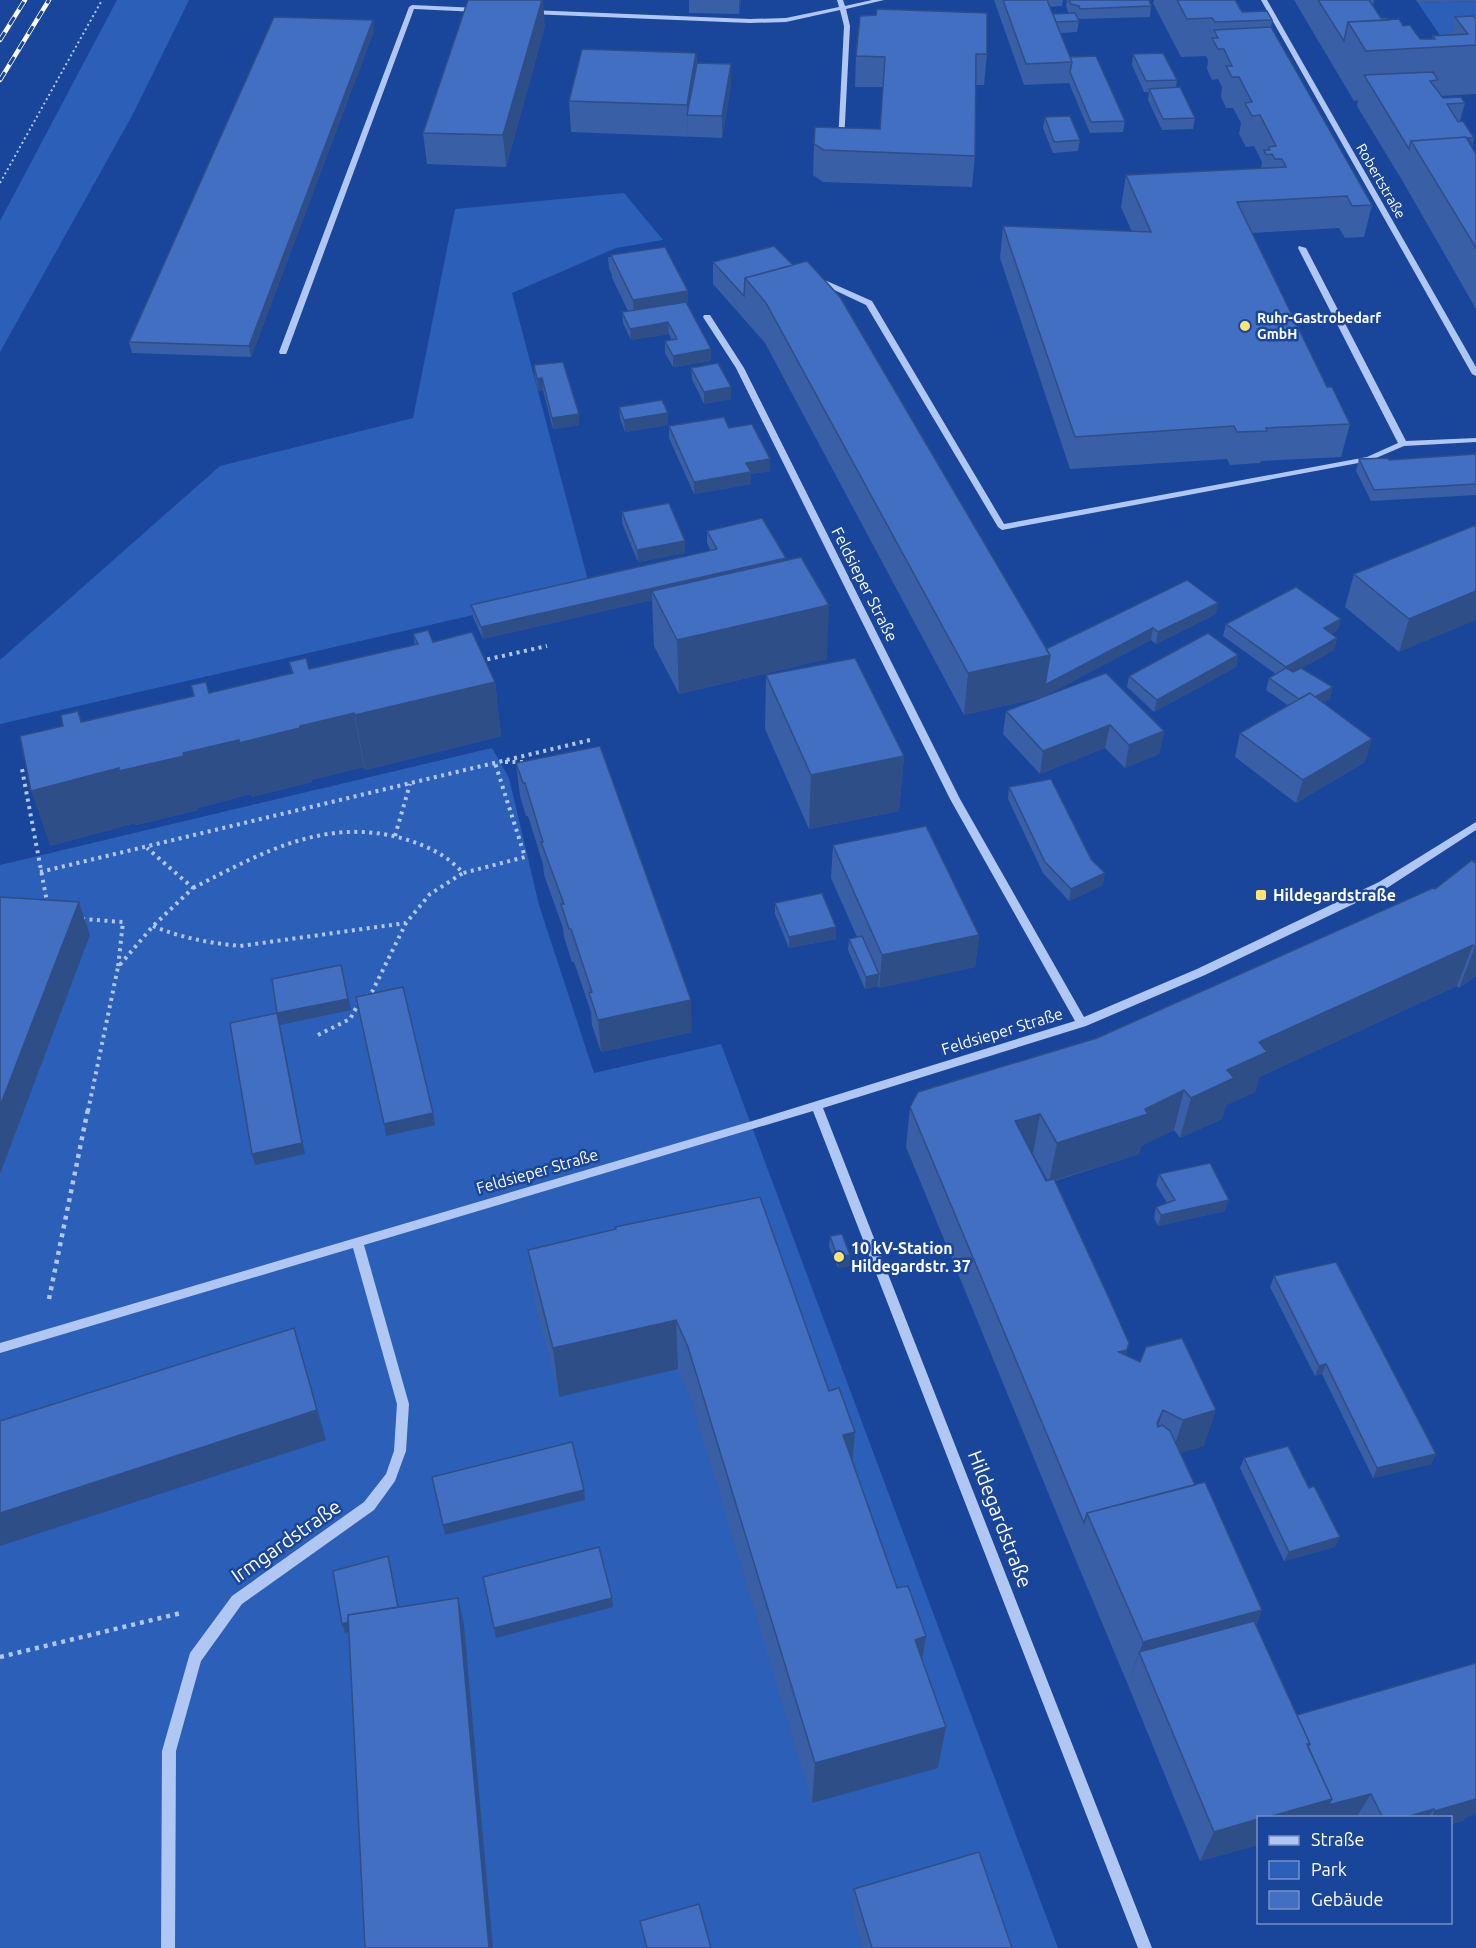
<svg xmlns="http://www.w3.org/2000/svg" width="1476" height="1948" font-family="Ubuntu,sans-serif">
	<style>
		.green { fill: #2c5fb8 }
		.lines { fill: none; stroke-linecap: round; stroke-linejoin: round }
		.path-far2 { stroke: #afc7f2; stroke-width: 2; stroke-dasharray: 2 3; stroke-linecap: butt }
		.path-far1 { stroke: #afc7f2; stroke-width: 4; stroke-dasharray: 3 4.5; stroke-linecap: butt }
		.path { stroke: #afc7f2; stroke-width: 4.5; stroke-dasharray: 4 5; stroke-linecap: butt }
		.minor { fill: #afc7f2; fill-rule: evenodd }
		.rail-casing { stroke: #fff; stroke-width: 4.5 }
		.rail { stroke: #19469b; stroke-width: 3; stroke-dasharray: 9; stroke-linecap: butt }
		.wall { fill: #395fa6; fill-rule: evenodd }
		.shaded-wall { fill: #2e4e87 }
		.building { fill: #426fc1; stroke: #2e4e87; stroke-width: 1.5 }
		.poi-dot { fill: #ffe370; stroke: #19469b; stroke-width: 2 }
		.labels { text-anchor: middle; stroke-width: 5; stroke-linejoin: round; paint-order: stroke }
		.far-street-label { font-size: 14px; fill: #fff; stroke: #19469b }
		.far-poi-label { font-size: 14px; font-weight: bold; fill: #fff; stroke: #19469b; text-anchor: start }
		.street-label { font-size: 16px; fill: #fff; stroke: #19469b }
		.poi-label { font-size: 16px; font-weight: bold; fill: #fff; stroke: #19469b; text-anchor: start }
		.near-street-label { font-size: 20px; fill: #fff; stroke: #19469b }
	</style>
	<rect width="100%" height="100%" fill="#19469b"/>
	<path class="green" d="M117 0H189L133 114 0 352V221Z
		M1476 1V88L1418 3Z
		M624 193 663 240 616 248 512 293 590 588 0 724V660L220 466 413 418 455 209Z
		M492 748 509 778 539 905 594 1073 721 1044 1058 1948H0V865Z"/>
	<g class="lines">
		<path class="path-far2" d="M0 183 102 0"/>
		<path class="path-far1" d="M480 661 547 646
			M505 762H525
			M29 767 22 769 47 902
			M395 836 410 784
			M40 872 590 740
			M193 888C262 853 325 816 405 839 427 846 447 855 463 873L525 857 495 763H498
			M82 919 123 922 118 967
			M153 926C181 938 210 943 240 946L406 923
			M366 997 372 992 406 923 430 894 463 873
			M318 1035 350 1019 360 1001
			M88 1111 118 967 153 926 193 888 147 848"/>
		<path class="path" d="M49 1299 88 1109
			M0 1657 181 1613"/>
		<path class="minor" d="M837 0H843L845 6 872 0H884L846 9 850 26 844 142 841 144 838 142 844 26 840 10 786 22 750 23 530 14 527 12 530 10 750 19 786 18 839 7Z
			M1261 0H1267L1476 367V376L1472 374Z
			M412 5 478 8 481 10 478 12 414 9 287 352 286 354H280L279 352 409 7Z
			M1299 246 1306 248 1406 441 1476 438V442L1404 446 1369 461 1002 530 998 527 866 305 813 280 820 278 872 301 1004 524 1367 457 1398 443 1298 248Z
			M704 315H710L744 368 960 799 1084 1017 1197 969 1379 882 1476 822V830L1387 888 1205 975 1086 1026 823 1108 1152 1948H1138L813 1111 364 1245 409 1404 406 1451 395 1481 374 1510 242 1604 201 1661 176 1751 175 1948H161L162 1751 190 1653 232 1596 364 1502 386 1474 394 1451 397 1404 353 1248 0 1353V1343L759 1119 1075 1021 950 799 736 368 703 317Z"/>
		<defs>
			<path id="rail" d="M0 40 25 0
				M0 80 49 0"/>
		</defs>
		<use href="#rail" class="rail-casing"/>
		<use href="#rail" class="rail"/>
	</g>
	<path class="wall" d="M689 0H741L739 14 689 13Z
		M994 0H1063L1062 6 1049 7 1053 14H1069L1066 6 1067 0H1149L1151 6 1150 17 1078 19 1076 16 1079 21 1077 32 1060 33 1070 57 1125 121 1123 132 1090 133 1069 83 1024 85Z
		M1154 0H1235L1242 12 1272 20 1271 27 1372 205 1364 237 1345 238 1339 228 1252 233 1327 387 1350 424 1341 457 1261 461 1260 463 1230 465 1227 459 1070 469 1000 258 1003 226 1132 232 1121 207 1126 175 1261 169 1262 162 1254 146 1246 147 1239 134 1241 123 1233 108H1226L1221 97 1222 87 1218 79 1212 80 1207 69 1208 60 1206 56 1181 57 1153 3Z
		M1294 0H1374L1373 6 1381 18 1389 20 1403 26 1420 39H1432V36L1451 35 1455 17 1476 19V94L1441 96 1443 98 1465 103 1460 121 1474 138 1472 147 1476 154V309L1402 180 1357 106 1358 100 1354 101Z
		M1416 0H1476V1L1418 3Z
		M373 20 374 31 251 357 132 353 129 342Z
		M545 26 506 167 427 164 423 133Z
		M696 53 697 63 731 85 722 138 571 132 569 101Z
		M987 54 984 85H976L975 156 972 187 823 182 813 175 814 144 880 129 883 87H855L856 56Z
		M1133 54 1177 80 1176 88 1195 118 1193 129 1162 130 1148 100 1149 92H1144L1132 65Z
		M1045 117 1080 140 1078 151 1053 153 1043 128Z
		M774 246 1046 649 1216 614 1156 644 1151 640 1045 696 1164 731 1159 754 1125 768 1105 748 1040 774 1003 734 1006 711 1043 697 964 715 765 343 713 284V262Z
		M608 257H611L688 305 711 361 673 367 665 353V341L672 340 669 334 631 340 623 323 622 312 628 311 612 278V275L609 268Z
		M534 365 579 414V425L553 429 543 390 538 391 535 377Z
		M691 368 731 387V399L704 404 692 379Z
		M619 407 668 425 625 432 620 418Z
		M669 426 729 428 770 471 751 474V484L694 494 669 438Z
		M1476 454V495L1371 501 1356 471 1359 459 1389 460Z
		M622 512 685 553 638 562 622 523Z
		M1476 525 1399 652 1345 607 1354 574Z
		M707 531 786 558V561L827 659 679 694 654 646 652 600 483 639 473 617 471 605 711 551 707 543Z
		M1226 624 1338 630 1331 634 1337 638 1334 650 1302 668 1330 699 1323 703 1365 762 1296 803 1235 757 1240 733 1289 706 1266 690 1269 678 1276 674 1223 636Z
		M413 634 433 642 495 682 501 736 365 770 364 767 311 780 312 782 252 797 251 794 198 808V810L136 825 135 823 50 846 63 726 78 711 81 722 194 696 191 685 209 693 292 674 289 662 309 669 415 645Z
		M1238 655 1236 667 1154 712 1127 687 1129 676Z
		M766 675 904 756 899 811 809 829 765 729Z
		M516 763 692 1032 601 1052 592 1025 591 1012 574 962H572L564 937 563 928 544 875 543 864 528 816H526L520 796Z
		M1009 787 1103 885 1069 901 1043 873 1008 799Z
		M833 845 979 935 975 967 879 988 878 986 865 989 848 950 849 939 857 937 831 878Z
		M1476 861V976L1459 988 1457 986 1259 1077 1255 1092 1226 1105 1222 1119 1180 1138 1174 1130 1141 1146 1139 1154 1055 1181 1129 1343 1126 1355 1140 1362 1204 1446 1180 1453 1195 1485 1262 1610 1256 1625 1297 1715 1465 1818 1463 1821 1450 1818H1258V1845L1200 1861 1128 1685 1075 1558 906 1147 910 1107 1097 1038 1435 889ZM1032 1154H1033L1048 1181H1046Z
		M775 903 836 927V939L789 948 775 914Z
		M1159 1174 1225 1211 1158 1226 1154 1218 1156 1207 1167 1203 1156 1185Z
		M615 1229 852 1460 897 1588 926 1636 922 1661 938 1768 812 1803 690 1396 678 1369 559 1397 534 1300 528 1250Z
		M830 1236 850 1255 849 1266 838 1268 829 1247Z
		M1274 1276 1436 1454 1431 1464 1373 1478 1322 1374 1315 1376 1270 1287Z
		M1244 1458 1335 1547 1284 1561 1240 1468Z
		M854 1889 1012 1948H863L852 1912Z"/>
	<path class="shaded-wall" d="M542 0H543L545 26 506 167 503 135Z
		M739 0H741L739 14Z
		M373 20 374 31 251 357 249 346Z
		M696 53 697 84 687 115 688 136 687 105Z
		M731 64V85L722 138V116Z
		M688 291V314L634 322 633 300Z
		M668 322 669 334 631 340 630 329Z
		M711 349V361L673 367V356Z
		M542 378 543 390 538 391 537 379Z
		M731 387V399L704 404V392Z
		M668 413V425L625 432 624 420Z
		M579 414V425L553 429 552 418Z
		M770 459V471L751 474V484L694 494V482L746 463Z
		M685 541V553L638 562 637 550Z
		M786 558 785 570 652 591V600L483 639 481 627Z
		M1476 591V620L1399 652 1409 619Z
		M1218 603 1216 614 1156 644 1158 632Z
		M829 605 827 659 679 694 677 640Z
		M1341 619 1338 630 1320 640 1324 628Z
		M1153 628 1151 640 1043 697 964 715 968 673Z
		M1337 638 1334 650 1283 679 1286 667Z
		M1238 655 1236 667 1154 712 1157 700Z
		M495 682 501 736 365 770 355 715Z
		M1333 687 1330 699 1302 715 1305 704Z
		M78 711 95 765 119 768 354 713 364 767 311 780 312 782 252 797 251 794 198 808V810L136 825 135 823 50 846 31 791 81 722Z
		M1110 725 1105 748 1040 774 1043 751Z
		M1164 731 1159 754 1125 768 1129 745Z
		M1372 739 1365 762 1296 803 1303 780Z
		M904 756 899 811 809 829 811 775Z
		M1105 873 1103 885 1069 901 1071 889Z
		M79 902 90 935 0 1174V1106Z
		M836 927V939L789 948V937Z
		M979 935 975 967 879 988 882 955Z
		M1473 945 1457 986 1259 1077 1255 1092 1226 1105 1222 1119 1180 1138 1191 1098 1227 1070 1259 1042Z
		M1476 946V976L1459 988 1475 947Z
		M341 965 351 1010 280 1025 305 1154 255 1165 252 1154 277 1013Z
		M879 974 878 986 865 989 866 977Z
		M691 1000 692 1032 601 1052 598 1020Z
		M1184 1090 1174 1130 1141 1146 1139 1154 1049 1182 1057 1143 1145 1109Z
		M433 1113 435 1125 386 1136 384 1124Z
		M1040 1114 1033 1154 1009 1161 1015 1121Z
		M1229 1200 1225 1211 1158 1226 1161 1215Z
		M850 1255 849 1266 838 1268V1258Z
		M676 1320 678 1369 559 1397 553 1348Z
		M294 1328 326 1440 0 1546V1513Z
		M1129 1343 1119 1381V1352Z
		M1326 1364 1322 1374 1315 1376 1319 1366Z
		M1163 1410 1152 1446 1157 1423Z
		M1216 1410 1204 1446 1171 1456 1183 1420Z
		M855 1432 851 1479 843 1435Z
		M1436 1454 1431 1464 1373 1478 1377 1468Z
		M584 1490 585 1500 445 1535 443 1525Z
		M1340 1537 1335 1547 1284 1561 1289 1552Z
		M388 1556 401 1619 345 1633 342 1624Z
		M458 1598 464 1625 493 1948H489Z
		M612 1598 613 1607 496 1638 494 1628Z
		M1262 1610 1243 1653 1139 1652 1128 1685 1143 1642Z
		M926 1636 919 1679 915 1640Z
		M946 1727 938 1768 812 1803 815 1763Z
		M1371 1794 1356 1818H1265L1332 1799Z
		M1476 1798V1814L1465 1818 1463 1821 1450 1825V1818H1431L1435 1811Z
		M1434 1809 1428 1818H1403Z
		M1258 1819V1845L1200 1861 1214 1832Z"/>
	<path class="building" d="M468 0H542L503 135 423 133Z
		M1003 0H1047L1072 62 1026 64Z
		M1069 0H1149L1151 6 1080 9 1079 6 1071 4Z
		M1177 0H1235L1242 12 1267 11 1272 20 1215 22 1212 18 1187 19Z
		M1318 0H1369L1381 18H1387L1389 20 1348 22 1344 41Z
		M877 9 987 13V54H976L975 156 824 150 814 144 815 127 880 129 885 57 856 56 860 16 876 15Z
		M1075 13 1079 21 1056 22 1053 14Z
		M1473 16 1476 19V45L1366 51 1348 22 1399 19 1403 26 1410 25 1420 39H1435L1432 36 1468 34 1455 17Z
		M274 17 373 20 249 346 129 342Z
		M1271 27 1372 205 1352 206 1347 196 1237 202 1327 387H1332L1350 424 1266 428 1267 431 1237 432 1234 426 1075 437 1003 226 1151 232 1126 175 1286 167 1282 159H1275L1272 154 1266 155 1264 150H1270L1268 147 1276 146 1260 115 1252 116 1245 103 1252 102 1239 77H1232L1226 66H1232L1224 49H1218L1212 38H1218L1214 30Z
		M582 49 696 53 687 105 569 101Z
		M1163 53 1177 80 1146 81 1133 54Z
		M1096 56 1125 121 1091 122 1070 72 1072 62 1070 57Z
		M697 63 731 64 722 116 687 115Z
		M1433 72 1438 80 1430 81 1443 98 1461 97 1465 103 1447 104 1458 122 1463 121 1474 138H1468L1473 145H1471L1466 137 1411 141 1409 149 1364 75Z
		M1180 87 1195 118 1163 119 1149 89Z
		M1070 116 1080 140 1054 142 1045 117Z
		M1466 137 1476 154V248L1411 141Z
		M774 246 793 265 745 278 744 296 713 262Z
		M665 247 688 291 633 300 611 255Z
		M807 261 840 297 1050 655 968 673 766 303 745 278Z
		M686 302 711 349 673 356 665 341 677 339 668 322 630 329 622 312Z
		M563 362 579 414 552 418 542 378 537 379 534 365Z
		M718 363 731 387 704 392 691 368Z
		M662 400 668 413 624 420 619 407Z
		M724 417 729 428 752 424 770 459 746 463 751 472 694 482 669 426Z
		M1476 454V484L1374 490 1359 459 1388 458 1389 460Z
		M669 503 685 541 637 550 622 512Z
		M762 518 786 558 481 627 471 605 717 549 707 531Z
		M1476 525V591L1409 619 1354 574Z
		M801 557 829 605 677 640 652 591Z
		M1187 580 1218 603 1158 632 1153 628 1045 685 1050 655 1046 649Z
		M1296 587 1341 619 1324 628 1337 638 1286 667 1226 624Z
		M428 630 433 642 472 632 495 682 355 715 354 713 300 726V728L239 743V740L183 753 184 756 119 771V768L31 791 20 736 63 726 61 715 78 711 81 722 194 696 191 685 206 682 209 693 293 673 289 662 306 658 309 669 418 644 413 634Z
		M1208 633 1238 655 1157 700 1129 676Z
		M855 658 904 756 811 775 766 675Z
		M1286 668 1293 672 1301 668 1333 687 1315 697 1310 693 1299 699 1269 678Z
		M1106 673 1164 731 1129 745 1110 725 1043 751 1006 711Z
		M1310 693 1372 739 1303 780 1240 733Z
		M600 746 691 1000 598 1020 589 993 592 992 571 929H569L561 904H564L541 842H543L525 783H523L516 763Z
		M1051 779 1091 859 1105 873 1071 889 1045 862 1009 787Z
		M926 826 979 935 882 955 833 845Z
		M1472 860 1474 862 1476 861V946L1475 947 1473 945 1259 1042 1267 1052 1227 1070 1234 1078 1191 1098 1184 1090 1145 1109 1148 1114 1057 1143 1040 1114 1015 1121 1046 1181 1054 1179 1109 1298 1129 1343 1127 1350 1119 1352 1140 1362 1146 1347 1182 1338 1216 1410 1183 1420 1163 1410 1157 1423 1158 1427 1162 1425 1170 1431 1195 1485 1087 1513 1084 1523 910 1107 918 1092 1097 1038 1433 888 1435 889Z
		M822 893 836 927 789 937 775 903Z
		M0 897 79 902 0 1106Z
		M862 936 879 974 866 977 849 939Z
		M341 965 348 999 277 1013 272 979Z
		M403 987 433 1113 384 1124 356 997Z
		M277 1013 302 1143 252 1154 230 1023Z
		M1210 1163 1229 1200 1161 1215 1156 1207 1175 1200 1159 1174Z
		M760 1197 829 1391 839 1388 855 1432 843 1435 897 1588 908 1586 926 1636 915 1640 946 1727 815 1763 688 1347 676 1320 553 1348 528 1250 616 1229 615 1227Z
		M842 1234 850 1255 838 1258 830 1236Z
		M1336 1262 1436 1454 1377 1468 1326 1364 1319 1366 1274 1276Z
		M294 1328 317 1410 0 1513V1421Z
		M572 1442 584 1490 443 1525 432 1477Z
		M1288 1446 1309 1488 1314 1486 1340 1537 1289 1552 1244 1458Z
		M1205 1482 1262 1610 1143 1642 1087 1513Z
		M599 1547 612 1598 494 1628 483 1577Z
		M388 1556 398 1607 348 1615V1622L342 1624 333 1571Z
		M458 1598 489 1948H365L348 1615Z
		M1254 1621 1310 1744H1307L1332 1799 1265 1818H1258V1819L1214 1832 1139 1652Z
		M1476 1663V1799L1435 1811 1434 1809 1403 1818H1383L1371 1794 1328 1805 1332 1799 1308 1747 1310 1744 1297 1715Z
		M979 1852 1012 1948H872L854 1889Z
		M699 1904 711 1948H647L640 1921Z"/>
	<g class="poi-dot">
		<circle cx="1245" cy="326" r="6"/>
		<rect x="1255" y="889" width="12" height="12" rx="3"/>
		<circle cx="839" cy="1257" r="6"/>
	</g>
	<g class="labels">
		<g class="far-street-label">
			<text transform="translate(1381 181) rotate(60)" y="5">Robertstraße</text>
		</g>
		<g class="far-poi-label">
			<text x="1257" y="323">Ruhr-Gastrobedarf<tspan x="1257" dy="16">GmbH</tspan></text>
		</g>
		<g class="street-label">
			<text transform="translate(865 584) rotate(63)" y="6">Feldsieper Straße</text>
			<text transform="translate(1002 1031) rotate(-17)" y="6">Feldsieper Straße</text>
			<text transform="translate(537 1171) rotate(-16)" y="6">Feldsieper Straße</text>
		</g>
		<g class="poi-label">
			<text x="1273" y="901">Hildegardstraße</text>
			<text x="851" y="1254">10 kV-Station<tspan x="851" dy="18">Hildegardstr. 37</tspan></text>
		</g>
		<g class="near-street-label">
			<text transform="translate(1000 1519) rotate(69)" y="7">Hildegardstraße</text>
			<text transform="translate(286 1541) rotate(-35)" y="7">Irmgardstraße</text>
		</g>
	</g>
	<rect x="1257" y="1816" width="195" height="108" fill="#19469b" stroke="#7590c3" stroke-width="1.5"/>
	<rect x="1269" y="1836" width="30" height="9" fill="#afc7f2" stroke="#7590c3" stroke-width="1.5"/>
	<text x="1311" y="1846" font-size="18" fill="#ffffff">Straße</text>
	<rect x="1269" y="1861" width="30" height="18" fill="#2c5fb8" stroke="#7590c3" stroke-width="1.5"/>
	<text x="1311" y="1876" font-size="18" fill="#ffffff">Park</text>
	<rect x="1269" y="1891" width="30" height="18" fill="#426fc1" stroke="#7590c3" stroke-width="1.5"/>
	<text x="1311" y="1906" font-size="18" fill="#ffffff">Gebäude</text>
</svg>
